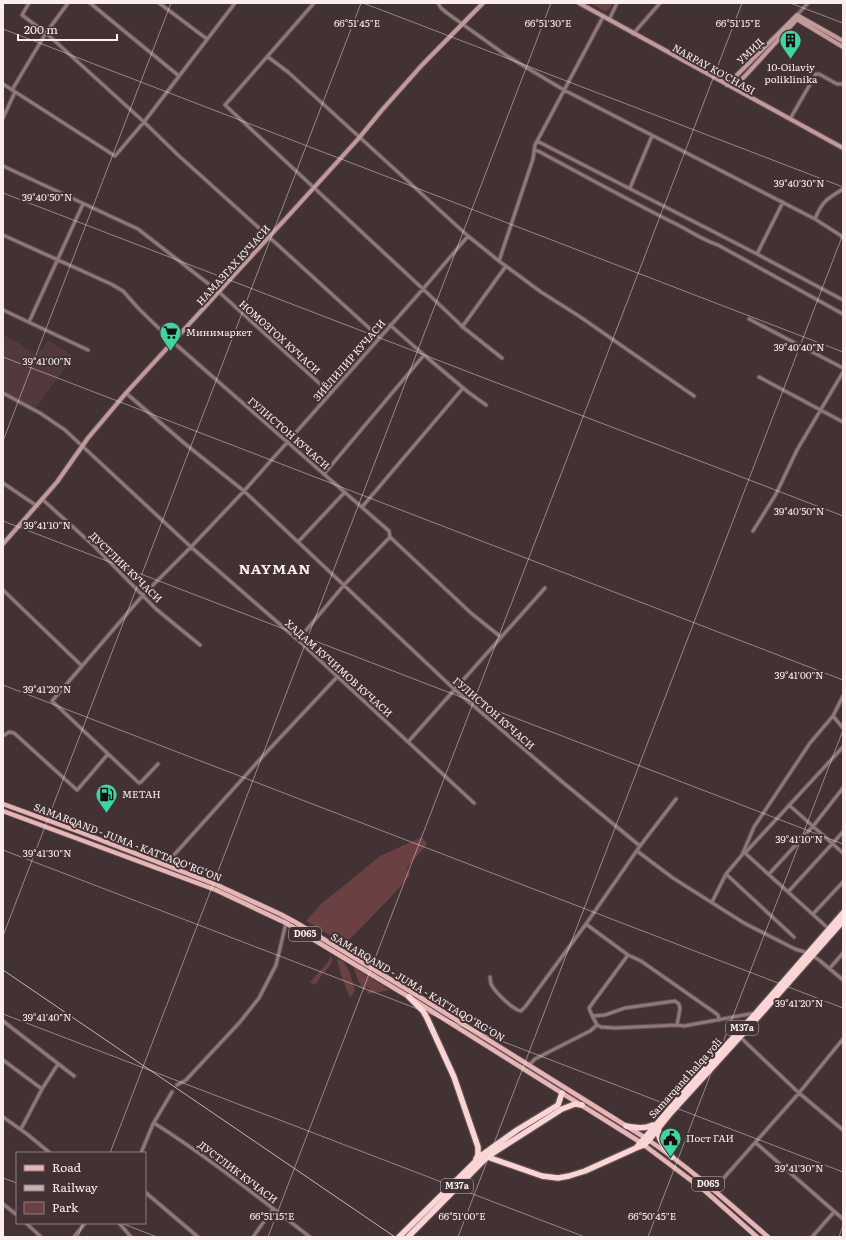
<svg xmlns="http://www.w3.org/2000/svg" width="846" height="1240" font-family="Literata,serif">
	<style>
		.built { fill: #523a3c }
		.green { fill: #6a4042 }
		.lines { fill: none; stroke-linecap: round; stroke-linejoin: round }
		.street-casing { stroke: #605051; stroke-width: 5 }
		.secondary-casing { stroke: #605051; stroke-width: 6 }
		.primary-casing { stroke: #605051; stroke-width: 6 }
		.highway-casing { stroke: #605051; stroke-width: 8 }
		.street { stroke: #907778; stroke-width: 3 }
		.secondary { stroke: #c29a9b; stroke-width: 4 }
		.primary { stroke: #e8b5b7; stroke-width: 4.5 }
		.highway { stroke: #fbd5d6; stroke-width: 5.5 }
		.rail { stroke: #c1b3b4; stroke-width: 1 }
		.ticks { fill: none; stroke: #faeeee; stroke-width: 1; stroke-opacity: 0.45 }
		.labels { text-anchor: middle; stroke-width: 4; stroke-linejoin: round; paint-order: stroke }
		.shield { fill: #433233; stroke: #c3b6b6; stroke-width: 1 }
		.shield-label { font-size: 9px; font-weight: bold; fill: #faeeee }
		.street-label { font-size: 10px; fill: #faeeee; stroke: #433233 }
		.poi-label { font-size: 10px; fill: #faeeee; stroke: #433233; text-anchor: start }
		.district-label { font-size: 14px; font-weight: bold; letter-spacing: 1px; fill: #faeeee; stroke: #433233 }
		.ticks-label { font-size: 10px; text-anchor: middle; fill: #faeeee; stroke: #433233; stroke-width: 4; stroke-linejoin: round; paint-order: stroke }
	</style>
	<rect width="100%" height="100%" fill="#433233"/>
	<path class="built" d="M3 335 19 343 26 349 37 356 48 341 74 356 34 410 3 393Z"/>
	<path class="green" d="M590 3H613L609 10 604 11Z
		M422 837 427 844 407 868 410 875 392 896 345 944 306 921 320 905 380 856Z
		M331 956C334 963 329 967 324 973L322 972V975L315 985 310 982 328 962Z
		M339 959C349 964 352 980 355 991L350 998 341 975 337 960Z
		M353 967 390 990 369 994 366 992 370 989 367 987 365 989V991L362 989Z"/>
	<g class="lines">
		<defs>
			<path id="street" d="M29 3 22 15 46 33 144 122 178 155 269 237 379 337
				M90 3 179 76
				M159 3 207 39
				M314 3 225 105 423 289 464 328 502 358
				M438 3 441 8 447 13 507 56 564 90 815 219 843 237
				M797 15 808 3
				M609 20 617 3
				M633 34 660 3
				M268 57 288 72 468 236 499 261 541 292 579 316 694 396
				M3 84 115 156 144 122 235 3
				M12 90 46 33 68 3
				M3 118 15 92
				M790 119 816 74H819L837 84H843
				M537 141 757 254 843 300
				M534 150 538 151C583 175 628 200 674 223 689 230 702 240 718 245L843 314
				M3 166 138 229 219 292 330 393
				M630 188 652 136
				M815 219C822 201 827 199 843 189
				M3 235 111 284 123 291 139 309 173 342 389 531 390 537
				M757 254 783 202
				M499 261 533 159 535 145 603 17
				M3 310 88 350
				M749 319 843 368
				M29 322 83 204
				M390 325 424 355
				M462 327 506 266
				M759 377 843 422
				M3 393 40 413 65 430 191 547 298 640 474 803
				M126 393 184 443 244 491 454 689 560 780 640 846
				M324 474 424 355 468 392 486 405
				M3 483 37 506
				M42 499 94 546 156 609 200 645
				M362 507 463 388
				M753 531 776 494 797 450 843 372
				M390 537 472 614 501 637
				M298 542 345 492
				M3 590 82 666
				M298 640 344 585 390 537
				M833 716 843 728
				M3 736 9 732 14 733 77 790 79 788 108 754
				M408 742 545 588
				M158 764 141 782 139 783 52 701 143 595 191 547 244 491 423 289 468 236
				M789 805 843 853
				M637 851 673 878 744 923 795 949 808 953 819 960 843 980
				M746 852 843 747
				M745 853 829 929
				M165 865 263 756 338 676
				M726 874 794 937
				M769 874 814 825 843 788
				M788 892 843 832
				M712 902 726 874 742 855 754 827 810 743 833 716 843 696
				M813 914 843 882
				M586 924 628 955 641 961 714 1012 718 1015 719 1020
				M830 968 843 953
				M490 977C490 978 491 984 491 984 495 992 513 1010 521 1011L525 1007 586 924 640 846 676 799
				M593 1016 605 1015 625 1008 675 1001 679 1004 680 1009 677 1025
				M3 1021 74 1076
				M597 1025 601 1027 615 1028 677 1025 684 1026 755 1013
				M739 1036 799 1093 843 1130
				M3 1060 42 1089
				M529 1065 535 1059 590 1031 597 1025C594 1019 591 1014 589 1008L628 955
				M177 1085 186 1080 240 1022 259 998 276 965 286 923
				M3 1117 27 1134 50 1153
				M154 1123C208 1157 259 1198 310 1237
				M21 1129 42 1089 58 1064
				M756 1143 843 1219
				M141 1153 153 1124 172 1092
				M714 1189 799 1093 843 1039
				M145 1192 198 1237
				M3 1204 17 1215
				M26 1223 41 1237
				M119 1223 131 1237
				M74 1237 85 1223
				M253 1237 273 1209
				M812 1237 834 1212"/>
			<path id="secondary" d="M579 3 843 148
				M795 18 843 47
				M727 85 797 15 843 41
				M734 88 799 17
				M3 544 57 482 88 438 126 393 290 214 359 138 382 110 422 65 483 3"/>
			<path id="primary" d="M3 804 80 832 217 885 280 914 295 922 418 996 644 1137C689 1167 728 1202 768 1237
				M3 811 216 890 286 923 409 997 640 1142 704 1190 757 1237"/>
			<path id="highway" d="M409 997 423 1011 427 1018 454 1077 478 1147V1155L476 1159
				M626 1126C637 1128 644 1129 653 1125
				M659 1128C656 1139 666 1148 672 1157
				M636 1148 696 1078 756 1013 843 913
				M482 1155 542 1176 558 1178 569 1176 585 1171 636 1148 644 1145 649 1140 669 1115 759 1016 843 921
				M399 1237 482 1155 517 1130 558 1105 562 1093
				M408 1237 487 1157 562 1109 575 1104 582 1105"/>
		</defs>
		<use href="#street" class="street-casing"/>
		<use href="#secondary" class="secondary-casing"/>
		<use href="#primary" class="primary-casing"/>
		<use href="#highway" class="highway-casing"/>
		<use href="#street" class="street"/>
		<use href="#secondary" class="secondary"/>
		<use href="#primary" class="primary"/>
		<use href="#highway" class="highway"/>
		<path class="rail" d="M3 970 395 1237"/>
	</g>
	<path class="ticks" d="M363 3 843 187M790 3 843 23M3 29 843 352M3 193 843 516M3 357 843 680M3 441 171 3M3 521 843 844M3 685 843 1008M3 850 843 1172M3 936 361 3M3 1014 585 1237M110 1153 551 3M3 1178 17 1183M121 1223 157 1237M78 1237 83 1223M268 1237 742 3M458 1237 843 234M648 1237 843 730M839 1237 843 1225"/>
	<defs>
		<symbol id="building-pin" viewBox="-11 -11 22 30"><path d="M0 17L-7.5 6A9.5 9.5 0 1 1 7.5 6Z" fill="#3fd4a2" stroke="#433233"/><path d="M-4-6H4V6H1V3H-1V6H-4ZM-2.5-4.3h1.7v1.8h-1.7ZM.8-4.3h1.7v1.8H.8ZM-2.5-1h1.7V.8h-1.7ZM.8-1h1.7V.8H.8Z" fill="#111"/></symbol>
		<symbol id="supermarket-pin" viewBox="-11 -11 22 30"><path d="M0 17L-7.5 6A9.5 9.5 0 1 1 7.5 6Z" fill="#3fd4a2" stroke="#433233"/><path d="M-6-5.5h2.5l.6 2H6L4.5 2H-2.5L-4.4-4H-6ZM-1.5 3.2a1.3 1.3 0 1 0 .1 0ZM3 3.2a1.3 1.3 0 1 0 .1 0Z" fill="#111"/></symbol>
		<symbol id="fuel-pin" viewBox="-11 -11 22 30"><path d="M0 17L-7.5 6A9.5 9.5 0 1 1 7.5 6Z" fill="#3fd4a2" stroke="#433233"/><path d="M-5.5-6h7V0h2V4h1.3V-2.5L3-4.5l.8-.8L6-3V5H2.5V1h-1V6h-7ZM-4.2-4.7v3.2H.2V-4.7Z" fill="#111"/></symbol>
		<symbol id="civic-pin" viewBox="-11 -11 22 30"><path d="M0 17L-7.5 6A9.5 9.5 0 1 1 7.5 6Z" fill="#3fd4a2" stroke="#433233"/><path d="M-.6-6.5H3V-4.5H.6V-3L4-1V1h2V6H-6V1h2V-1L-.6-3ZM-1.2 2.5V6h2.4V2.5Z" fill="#111"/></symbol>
	</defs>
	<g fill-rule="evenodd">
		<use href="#building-pin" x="778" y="28" width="25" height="34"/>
		<use href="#supermarket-pin" x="158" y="320" width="25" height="34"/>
		<use href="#fuel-pin" x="94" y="782" width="25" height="34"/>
		<use href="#civic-pin" x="658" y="1126" width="25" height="34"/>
	</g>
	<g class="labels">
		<g class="shield">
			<rect x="289" y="927" width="32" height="14" rx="3"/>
			<rect x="726" y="1021" width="32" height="14" rx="3"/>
			<rect x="692" y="1177" width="32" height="14" rx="3"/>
			<rect x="441" y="1179" width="32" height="14" rx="3"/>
		</g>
		<g class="shield-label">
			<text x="305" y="937">D065</text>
			<text x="742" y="1031">M37a</text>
			<text x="708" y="1187">D065</text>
			<text x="457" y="1189">M37a</text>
		</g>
		<g class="street-label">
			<text transform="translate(750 51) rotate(-44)" y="4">УМИД</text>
			<text transform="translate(714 69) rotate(29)" y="4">NARPAY KO'CHASI</text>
			<text transform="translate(233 265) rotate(-48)" y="4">НАМАЗГАХ КУЧАСИ</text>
			<text transform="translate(280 337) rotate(42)" y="4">НОМОЗГОХ КУЧАСИ</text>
			<text transform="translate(349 360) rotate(-49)" y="4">ЗИЁЛИЛИР КУЧАСИ</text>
			<text transform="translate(289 433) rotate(41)" y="4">ГУЛИСТОН КУЧАСИ</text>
			<text transform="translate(126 567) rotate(44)" y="4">ДУСТЛИК КУЧАСИ</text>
			<text transform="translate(339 668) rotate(42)" y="4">ХАДАМ КУЧИМОВ КУЧАСИ</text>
			<text transform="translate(494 713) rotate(41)" y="4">ГУЛИСТОН КУЧАСИ</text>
			<text transform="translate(128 842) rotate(21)" y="4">SAMARQAND - JUMA - KATTAQO‘RG‘ON</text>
			<text transform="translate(418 987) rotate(31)" y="4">SAMARQAND - JUMA - KATTAQO‘RG‘ON</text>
			<text transform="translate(685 1078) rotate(-48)" y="4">Samarqand halqa yoʻli</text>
			<text transform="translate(238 1172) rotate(37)" y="4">ДУСТЛИК КУЧАСИ</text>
		</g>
		<g class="poi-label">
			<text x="791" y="71" text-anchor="middle">10-Oilaviy<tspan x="791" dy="12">poliklinika</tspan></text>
			<text x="186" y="336">Минимаркет</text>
			<text x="122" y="798">МЕТАН</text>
			<text x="686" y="1142">Пост ГАИ</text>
		</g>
		<g class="district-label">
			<text x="275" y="574">NAYMAN</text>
		</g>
	</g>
	<g class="ticks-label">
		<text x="548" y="27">66°51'30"E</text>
		<text x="738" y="27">66°51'15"E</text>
		<text x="357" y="27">66°51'45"E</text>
		<text x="799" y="187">39°40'30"N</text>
		<text x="47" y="201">39°40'50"N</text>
		<text x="799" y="351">39°40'40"N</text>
		<text x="47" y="365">39°41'00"N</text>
		<text x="799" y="515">39°40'50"N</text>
		<text x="47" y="529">39°41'10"N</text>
		<text x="799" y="679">39°41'00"N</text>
		<text x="47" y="693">39°41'20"N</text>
		<text x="799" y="843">39°41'10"N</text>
		<text x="47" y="857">39°41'30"N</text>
		<text x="799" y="1007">39°41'20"N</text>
		<text x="47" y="1021">39°41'40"N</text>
		<text x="799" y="1172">39°41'30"N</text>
		<text x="272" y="1220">66°51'15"E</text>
		<text x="462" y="1220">66°51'00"E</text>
		<text x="652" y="1220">66°50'45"E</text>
	</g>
	<rect width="846" height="1240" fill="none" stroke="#faeeee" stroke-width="8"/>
	<rect x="16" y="1152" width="130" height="72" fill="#433233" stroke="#8c7d7e"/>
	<rect x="24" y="1165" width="20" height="6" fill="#e8b5b7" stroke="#8c7d7e"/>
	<text x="52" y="1172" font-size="12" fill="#faeeee">Road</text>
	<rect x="24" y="1185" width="20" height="6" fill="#c1b3b4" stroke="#8c7d7e"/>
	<text x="52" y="1192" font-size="12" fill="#faeeee">Railway</text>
	<rect x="24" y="1202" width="20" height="12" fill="#6a4042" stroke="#8c7d7e"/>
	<text x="52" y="1212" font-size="12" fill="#faeeee">Park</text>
	<path d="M18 34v6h99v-6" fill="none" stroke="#faeeee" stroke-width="2"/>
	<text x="24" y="34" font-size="12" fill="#faeeee" stroke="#433233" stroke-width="3" paint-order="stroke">200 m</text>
</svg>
